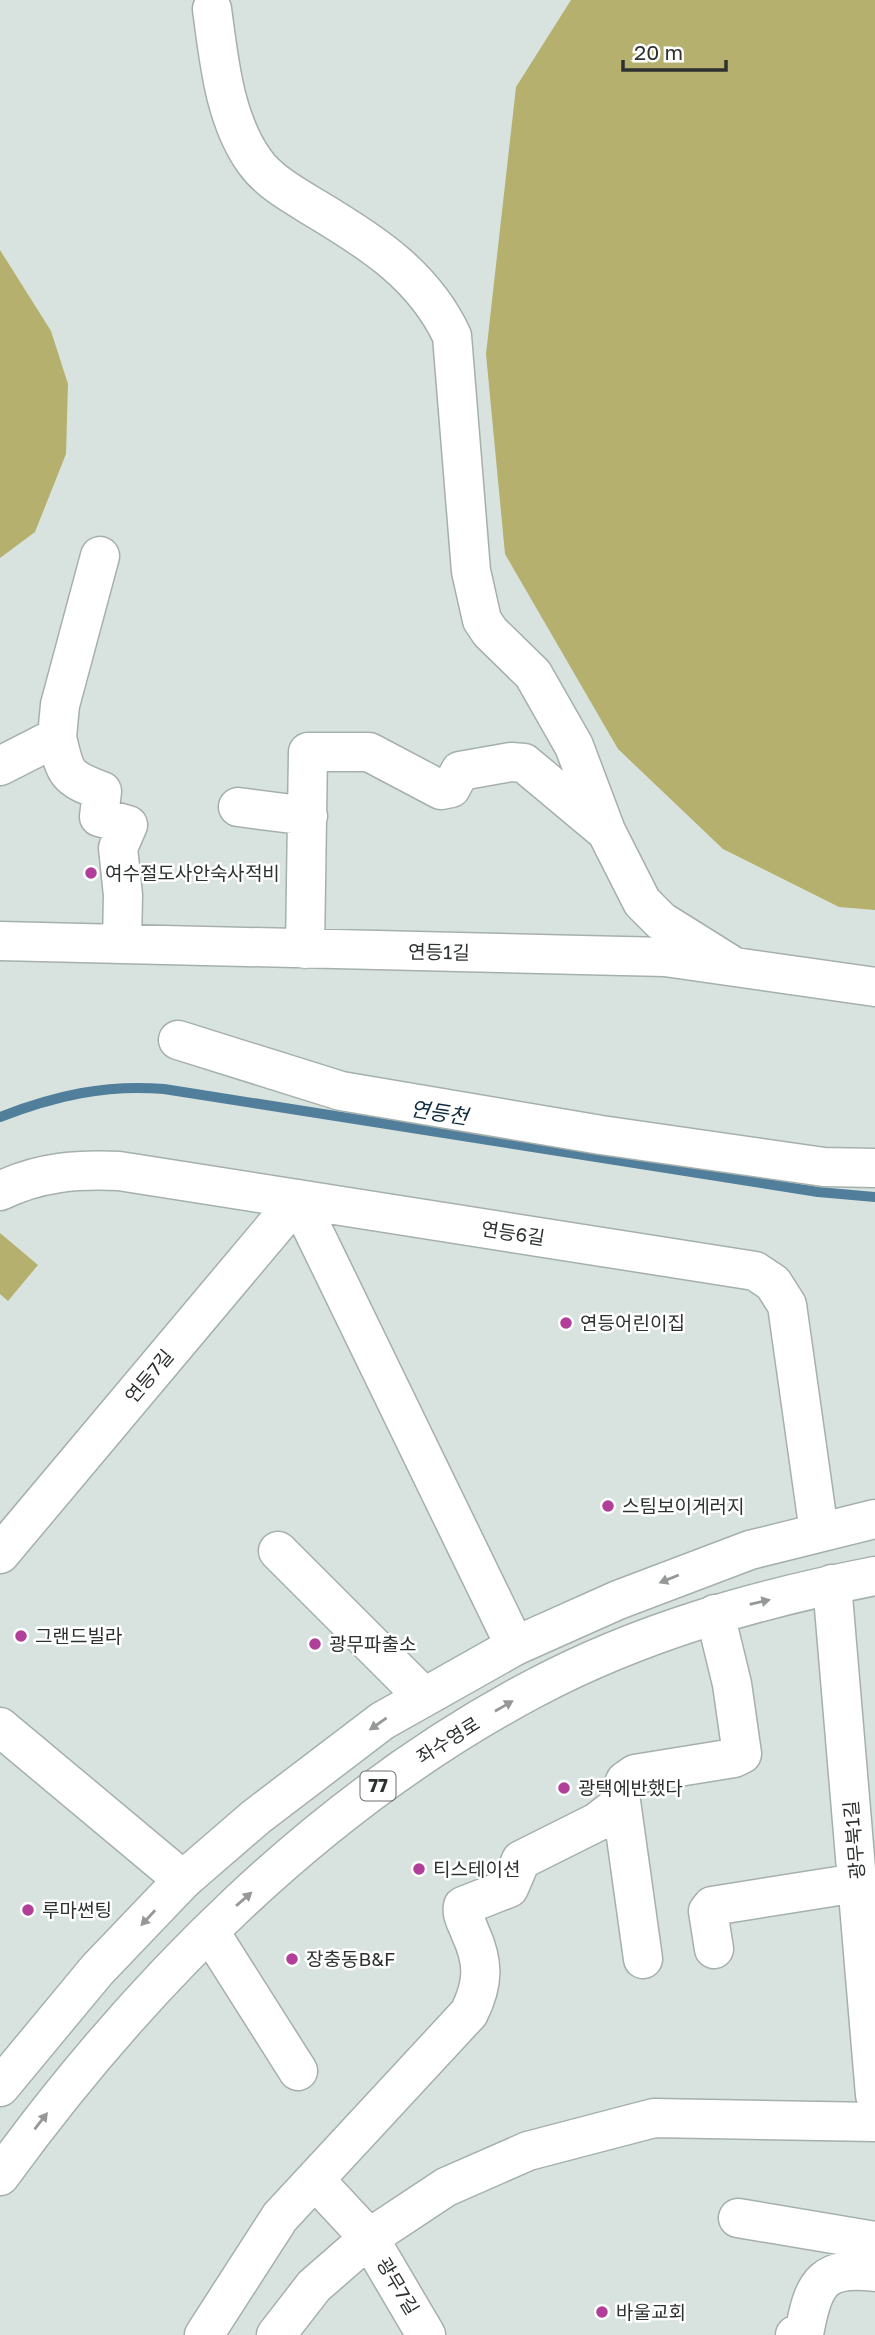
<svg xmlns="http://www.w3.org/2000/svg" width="875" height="2335" font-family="'Golos Text','Noto Sans KR',sans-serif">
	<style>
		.green { fill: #b5b06e }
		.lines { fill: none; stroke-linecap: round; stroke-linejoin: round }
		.stream { stroke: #517f9b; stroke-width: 10 }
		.minor-casing { stroke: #a5b0ac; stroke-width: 41 }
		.major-casing { stroke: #a5b0ac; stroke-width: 41 }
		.minor { stroke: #fff; stroke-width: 38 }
		.major { stroke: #fff; stroke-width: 38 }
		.oneway { fill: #969898 }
		.poi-dot { fill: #b13e99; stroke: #fff; stroke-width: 2.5 }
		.labels { text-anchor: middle; stroke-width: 5; stroke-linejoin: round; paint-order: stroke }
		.shield { fill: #fff; stroke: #6c6f6e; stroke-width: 2 }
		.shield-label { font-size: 18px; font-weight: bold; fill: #2d3130 }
		.poi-label { font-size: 19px; fill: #2d3130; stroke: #fff; text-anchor: start }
		.street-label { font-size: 19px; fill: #2d3130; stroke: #fff }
		.water-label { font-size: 21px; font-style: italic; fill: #0e2c3e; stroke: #fff }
	</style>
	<rect width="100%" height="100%" fill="#d8e3df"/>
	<path class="green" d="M571 0H875V910L839 907 723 849 618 749 505 554 486 354 516 87Z
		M0 250 51 331 68 384 66 454 35 532 0 558Z
		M0 1233 38 1265 8 1301 0 1294Z"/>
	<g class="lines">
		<path class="stream" d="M0 1117C54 1096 106 1084 164 1089L818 1192 875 1197"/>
		<defs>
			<path id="minor" d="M212 9C219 60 224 119 255 162 270 183 297 197 318 210 373 243 424 276 452 336L471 571 482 620 490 632 533 674 574 746 606 831 642 902 661 921 733 966
				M57 737 60 705 100 556
				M0 766 57 737C65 774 66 778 102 791L99 817 128 825 118 848 123 895 122 944
				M238 807 308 816
				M0 941 665 957 875 987
				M305 949 308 752H369L441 790 451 788 460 771 511 762 524 763 603 829
				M178 1040 341 1091 601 1135 824 1167 875 1168
				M0 1191C39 1172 77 1169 119 1171L755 1271 773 1283 787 1305 819 1532
				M298 1199 515 1646
				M278 1551 423 1696
				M0 1554 298 1199
				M832 1584 875 2095
				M0 1727 183 1880
				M210 1932 298 2071
				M714 1949 708 1911 712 1906 857 1883
				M643 1959 620 1794 625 1781 635 1774 734 1758 742 1754 732 1684 715 1614
				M315 2180 369 2238 426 2335
				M738 2218 875 2241
				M204 2335 280 2217 469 2013C484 1983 484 1962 470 1932 467 1923 461 1915 463 1906L509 1888 521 1860 597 1822 619 1805
				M276 2335 314 2286 369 2238 446 2187 528 2151 654 2118 875 2122
				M795 2335 805 2329C814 2281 824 2266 875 2272"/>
			<path id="major" d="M0 2087 97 1970 183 1880 256 1817 382 1721 515 1646 618 1600 750 1550 875 1519
				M0 2176C141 1982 320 1802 533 1689 640 1632 757 1599 875 1576"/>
		</defs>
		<use href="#minor" class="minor-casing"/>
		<use href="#major" class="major-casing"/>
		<use href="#minor" class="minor"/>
		<use href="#major" class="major"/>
	</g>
	<defs><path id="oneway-solid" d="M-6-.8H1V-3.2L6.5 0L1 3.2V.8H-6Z" transform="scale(1.75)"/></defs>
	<g class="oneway">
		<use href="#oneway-solid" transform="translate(669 1579) rotate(158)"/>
		<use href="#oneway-solid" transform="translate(760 1602) rotate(-13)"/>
		<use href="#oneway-solid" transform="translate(504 1706) rotate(-30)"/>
		<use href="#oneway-solid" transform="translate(378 1724) rotate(145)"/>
		<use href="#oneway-solid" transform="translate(244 1899) rotate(-41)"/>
		<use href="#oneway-solid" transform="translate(148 1918) rotate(133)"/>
		<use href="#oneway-solid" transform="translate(41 2121) rotate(-52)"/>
	</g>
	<g class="poi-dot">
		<circle cx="91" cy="873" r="7"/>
		<circle cx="566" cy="1323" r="7"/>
		<circle cx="608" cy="1506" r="7"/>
		<circle cx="21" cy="1636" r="7"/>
		<circle cx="315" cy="1644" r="7"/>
		<circle cx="564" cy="1788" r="7"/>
		<circle cx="419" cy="1869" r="7"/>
		<circle cx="28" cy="1910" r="7"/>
		<circle cx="292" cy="1959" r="7"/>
		<circle cx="602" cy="2312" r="7"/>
	</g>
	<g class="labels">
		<rect class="shield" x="360.5" y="1771.5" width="35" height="29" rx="5"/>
		<g class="shield-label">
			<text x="378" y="1792">77</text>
		</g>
		<g class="poi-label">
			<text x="105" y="880">여수절도사안숙사적비</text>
			<text x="580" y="1330">연등어린이집</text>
			<text x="622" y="1513">스팀보이게러지</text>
			<text x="35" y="1643">그랜드빌라</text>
			<text x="329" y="1651">광무파출소</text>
			<text x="578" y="1795">광택에반했다</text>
			<text x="433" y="1876">티스테이션</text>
			<text x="42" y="1917">루마썬팅</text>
			<text x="306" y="1966">장충동B&amp;F</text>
			<text x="616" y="2319">바울교회</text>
		</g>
		<g class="street-label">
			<text transform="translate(439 952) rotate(1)" y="7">연등1길</text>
			<text transform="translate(513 1233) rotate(9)" y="7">연등6길</text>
			<text transform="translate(149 1376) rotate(-50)" y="7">연등7길</text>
			<text transform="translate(448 1740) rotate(-32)" y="7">좌수영로</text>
			<text transform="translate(854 1840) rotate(-95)" y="7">광무북1길</text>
			<text transform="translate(398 2286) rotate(59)" y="7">광무7길</text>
		</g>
		<g class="water-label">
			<text transform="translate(439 1113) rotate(9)" y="7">연등천</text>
		</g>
	</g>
	<path d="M623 60v10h103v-10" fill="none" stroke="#2d3130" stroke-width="3.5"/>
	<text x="634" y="60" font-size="21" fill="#2d3130" stroke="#ffffff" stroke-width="5" paint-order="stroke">20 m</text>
</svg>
